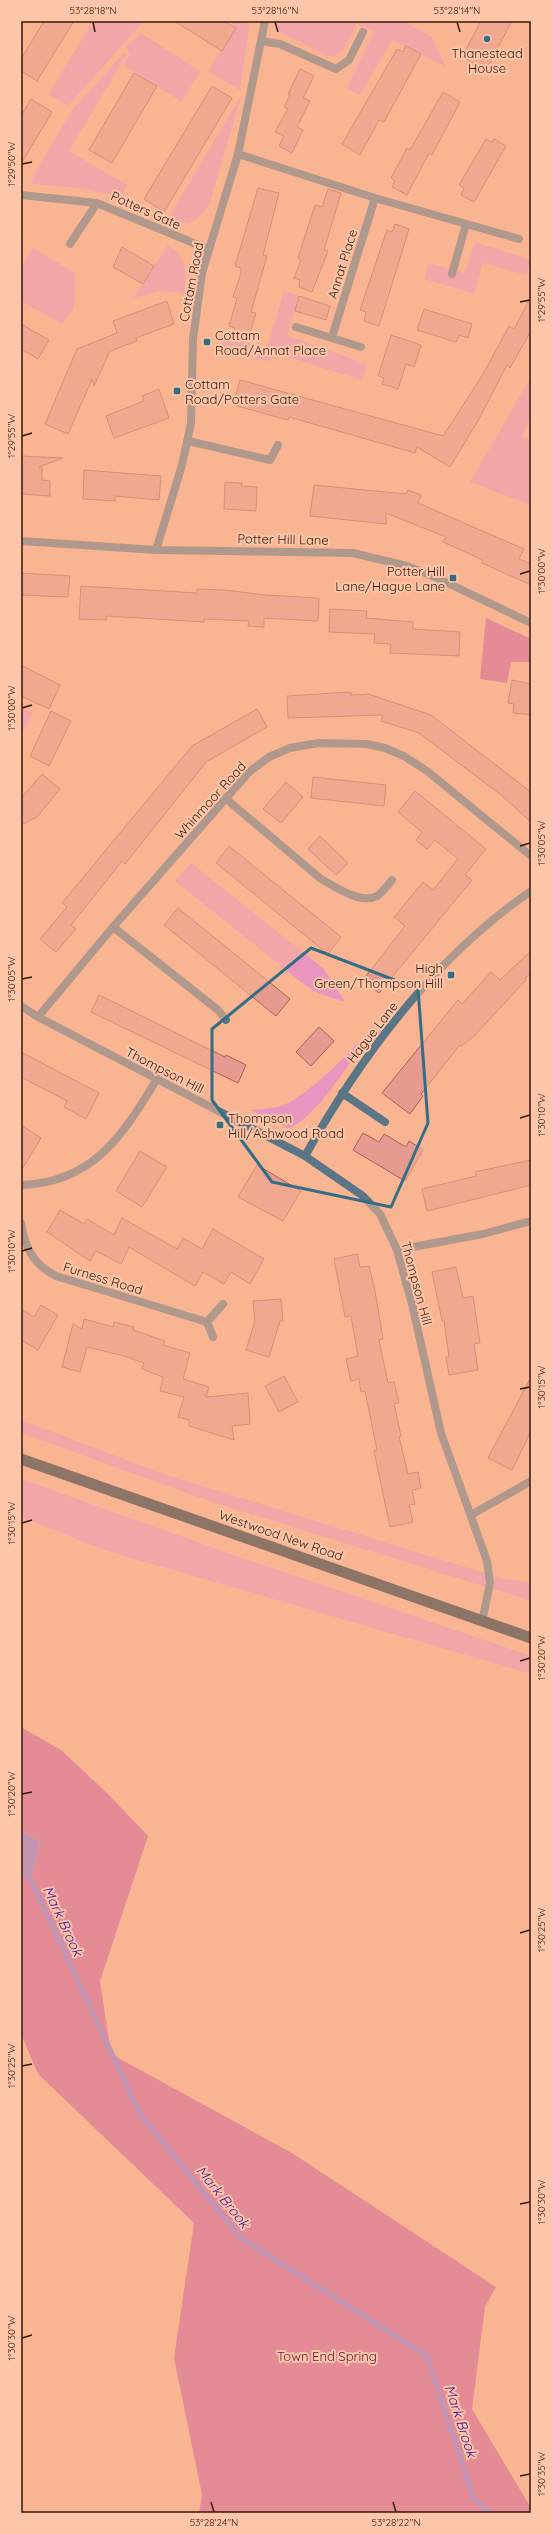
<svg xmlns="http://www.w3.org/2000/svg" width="552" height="2534" font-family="Quicksand,sans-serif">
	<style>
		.green { fill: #e995c0 }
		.forest { fill: #cb5a99 }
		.water { fill: #816fdb }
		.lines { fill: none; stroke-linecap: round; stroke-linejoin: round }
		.stream { stroke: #816fdb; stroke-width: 5.5 }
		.building { fill: #e69a90; stroke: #a86259 }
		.service { stroke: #587685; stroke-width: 8 }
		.minor { stroke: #587685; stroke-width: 8 }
		.trunk { stroke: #082733; stroke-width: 11 }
		.marked { fill: none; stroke: #336e86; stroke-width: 3; stroke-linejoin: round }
		.ticks { fill: none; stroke: #331a0c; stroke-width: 1.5 }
		.poi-dot { fill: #336e86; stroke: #fdc6a9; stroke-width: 1.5 }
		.labels { text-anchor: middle; stroke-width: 4; stroke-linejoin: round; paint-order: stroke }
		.poi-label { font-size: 13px; fill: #331a0c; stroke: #fdc6a9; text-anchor: start }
		.street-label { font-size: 13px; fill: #331a0c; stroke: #fdc6a9 }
		.park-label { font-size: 13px; fill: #5d1540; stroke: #fdc6a9 }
		.water-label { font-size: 14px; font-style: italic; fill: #401297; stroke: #fdc6a9 }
		.neatline { fill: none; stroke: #331a0c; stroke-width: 1.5 }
		.ticks-label { font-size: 10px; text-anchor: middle; fill: #331a0c }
	</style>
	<rect width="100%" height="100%" fill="#f9b592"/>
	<path class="green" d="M93 21H144L68 106 49 94Z
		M234 21H250L240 90 208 71 236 28 232 25Z
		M275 21H402L432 37 446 67 392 40 360 95 347 88 374 31 357 24 344 48 335 56H327L282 33 276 28Z
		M141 33 200 71 182 102 124 65 130 54 126 46Z
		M125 52 127 54 69 151 127 185 121 196 69 187 32 184 33 177 72 110Z
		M242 94 209 205 199 217 189 224 168 219Z
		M475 242 531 260 526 275 483 263 474 294 424 279 429 263 465 273Z
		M168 245C189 261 186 269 184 294L163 290 133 298Z
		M33 248 75 273 74 309 62 324 21 301V268Z
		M284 291 299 296 287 336 367 364 362 380 281 355 268 361 221 348 224 335 267 348Z
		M531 377V417L522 436 531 441V505L470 482Z
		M21 708 33 713 21 737Z
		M191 863 324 969 345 1002 318 993 305 985 175 881Z
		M375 1026C358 1050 315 1122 288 1128L250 1110C259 1109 269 1109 278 1107 307 1099 353 1048 375 1026Z
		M21 1420 164 1474 501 1578 531 1583V1601L212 1502 21 1433Z
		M21 1479 220 1550 531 1656V1674L104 1550 21 1517Z"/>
	<path class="forest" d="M486 618 531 639V662H511L507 683 480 679Z
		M21 1727 61 1750 108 1794 148 1836 100 1981 111 2054 292 2153 496 2287 485 2307 472 2409 531 2508V2513H199L202 2495 174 2358 194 2223 38 2074 21 2034V1877L31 1880 40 1842 21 1830Z"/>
	<path class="water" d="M21 1830 40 1842 31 1880 21 1877Z"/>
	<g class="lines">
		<path class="stream" d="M21 1873 31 1880 140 2114 241 2238 427 2356 474 2499 489 2513"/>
	</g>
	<path class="building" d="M44 21H74L37 81 21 71V59Z
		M174 21H224L236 28 222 51Z
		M481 21H512L486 70 462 57Z
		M406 46 421 54 384 122 379 120 360 155 342 144 397 49 403 52Z
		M300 69 314 76 303 98 310 101 297 127 303 130 292 153 279 146 284 136 275 132 288 109 284 107 290 95 288 94Z
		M134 73 157 86 112 163 89 150Z
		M212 86 232 98 164 212 144 199Z
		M443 92 460 102 432 155 429 153 407 195 392 187 395 181 391 178 407 148 410 150Z
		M31 99 52 112 21 164V116Z
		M486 139 492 142 494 139 506 146 474 202 461 195 464 188 459 185Z
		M258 188 279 193 263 255 267 256 251 312 256 313 249 337 234 332 235 328 229 326 237 298 233 297 241 273V268L235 266Z
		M328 189 341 193 324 250 328 251 312 292 299 287 300 280 294 278 301 260 298 258 315 205 322 207Z
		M395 224 409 229 379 326 364 321 366 312 360 310 387 230 392 232Z
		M122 247 154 266 143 284 113 267Z
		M299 296 330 306 326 320 295 311Z
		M531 297V331L510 368 507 365 479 419 450 467 417 447 415 453 289 417 288 420 233 405 240 380 443 436 482 376 509 326 514 329Z
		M167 301 174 324 136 338 137 341 110 351 94 386 92 379 68 434 45 424 77 349 117 333 113 321Z
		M424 309 472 324 468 338 459 335 456 342 417 330Z
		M21 324 49 340 38 359 21 349Z
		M391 335 421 345 414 367 406 364 398 389 382 384 384 378 378 376Z
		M159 389 169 418 114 438 106 416 144 401 142 396Z
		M21 456 63 458 39 467H42V480L50 481V496L21 494Z
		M84 470 161 476 159 500 115 496V501L83 499Z
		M225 482 242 483 241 486 257 487 256 511 224 509Z
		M314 485 406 494 408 490 421 495 418 503 524 549 519 559 531 564V585L482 563 483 560 443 542 446 537 386 513V524L310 516Z
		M21 573 70 576 68 597 21 595Z
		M81 586 197 593V589L225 590 265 595 319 598 318 621 264 618V627L248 626 249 621 204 619V622L107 616 106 620 79 619Z
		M330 609 367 611 366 618 413 622V629L460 632 459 656 390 653 391 644 374 643 375 634 329 632Z
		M21 665 60 685 49 709 21 696Z
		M512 680 531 684V715L513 713 514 704 508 703Z
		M351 692V695L368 694 431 715 531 792V822L501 795 419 733 381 721 383 715 288 718 287 696Z
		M257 709 267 727 206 762 125 864 122 861 71 925 76 929 56 952 40 939 67 907 62 903 192 746Z
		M51 711 71 721 49 766 30 756Z
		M42 774 60 789 37 817 21 825V798Z
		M313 777 386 785 384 806 311 798Z
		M286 782 303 797 281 823 263 809Z
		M415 791 486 849 465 875 472 880 379 993 363 980 405 926 394 917 423 882 433 890 458 859 435 840 427 849 416 840 422 832 398 812Z
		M320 836 348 863 336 875 308 849Z
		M229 846 341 937 328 954 216 863Z
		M178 908 290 999 276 1016 164 925Z
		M531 951V973L525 978 526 980 475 1035 462 1046 460 1045 421 1094 423 1096 410 1114 382 1093 458 1000 462 1004 491 972 500 980Z
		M99 995 225 1057 226 1055 246 1065 238 1083 91 1012Z
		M319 1027 334 1041 311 1066 296 1052Z
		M21 1052 99 1093 86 1119 64 1107 67 1101 21 1077Z
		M21 1125 41 1138 21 1171Z
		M363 1133 379 1142 384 1134 406 1147 409 1141 423 1150 405 1181 353 1150Z
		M140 1151 167 1167 142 1207 116 1191Z
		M531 1160V1185L427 1211 422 1189 476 1176 475 1172Z
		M257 1165 301 1191 283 1221 238 1197Z
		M60 1210 84 1224 87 1219 114 1235 122 1218 177 1249 183 1238 202 1249 213 1229 264 1259 250 1284 231 1272 224 1284 203 1272 195 1286 129 1247 121 1264 96 1251 90 1261 47 1232Z
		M357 1254 360 1267 369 1266 375 1291 383 1339 379 1340 388 1383 394 1382 399 1403 394 1404 401 1436 399 1437 408 1474 418 1472 421 1488 412 1490 415 1504 409 1505 413 1522 390 1527 374 1451 377 1450 365 1391 361 1392 359 1379 351 1381 346 1359 358 1356 351 1316 345 1317 334 1259Z
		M456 1267 463 1298 473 1296 480 1343 474 1344 478 1370 449 1375 446 1357H449L444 1321H442L432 1272Z
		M281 1299 283 1321H280L269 1357 246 1350 255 1321 253 1301Z
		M41 1305 58 1315 38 1350 21 1340V1309L34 1317Z
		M84 1319 113 1327 114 1322 134 1327 133 1330 165 1341 163 1345 190 1353 183 1379 209 1387 206 1397 248 1393 250 1424 232 1426 234 1440 189 1426V1420L178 1417 184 1397 160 1391 163 1377 142 1369 144 1363 124 1356 87 1347 80 1372 62 1367 73 1324 82 1329Z
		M284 1376 298 1402 279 1412 265 1386Z
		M531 1377V1431L512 1470 488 1458Z"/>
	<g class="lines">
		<path class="service" d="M225 798 321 879C334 886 361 905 377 896 382 893 388 885 392 880
			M113 927 218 1010 226 1020
			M342 1093 385 1122
			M471 1515 531 1481"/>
		<path class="minor" d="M261 41 280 44 336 69 349 60 363 32
			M238 154 375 198 519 239
			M21 195 97 203 208 249
			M70 244 97 203
			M452 274 466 224
			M296 327 361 347
			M332 337 375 198
			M188 441 270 460 278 445
			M21 541 156 550 353 553 407 566 435 577 531 623
			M156 550 182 465 191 423 193 339 202 273 238 154 265 21
			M21 1006 38 1017 305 1156 363 1196 380 1214 397 1250 412 1304 441 1433 487 1561 490 1583 482 1622
			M38 1017 113 927 249 772 269 757 290 748 318 743 367 744 385 748 404 756 427 771 531 856
			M305 1156C362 1054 434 958 531 891
			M21 1185C93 1183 123 1135 157 1079
			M21 1223C25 1248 33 1264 56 1276L207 1322
			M397 1250 483 1234 531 1221
			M213 1337 207 1322 223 1304"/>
		<path class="trunk" d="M21 1459 531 1638"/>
	</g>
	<path d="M0 0H552V2534H0ZM311 948 418 989 428 1123 391 1207 272 1182 212 1100V1029Z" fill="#f9b592" fill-opacity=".55" fill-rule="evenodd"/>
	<path class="marked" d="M311 948 418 989 428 1123 391 1207 272 1182 212 1100V1029Z"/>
	<path class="ticks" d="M93 22 95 32M275 22 278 32M457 22 460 32M22 164 32 162M520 302 530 300M22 436 32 433M520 574 530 571M22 708 32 705M520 846 530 843M22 979 32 977M520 1118 530 1115M22 1251 32 1248M520 1389 530 1387M22 1523 32 1520M520 1661 530 1658M22 1794 32 1792M520 1933 530 1930M22 2066 32 2064M520 2204 530 2202M22 2338 32 2335M520 2476 530 2474M211 2502 214 2512M393 2502 396 2512"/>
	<g class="poi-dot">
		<circle cx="487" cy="39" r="4"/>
		<rect x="203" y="338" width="8" height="8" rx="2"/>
		<rect x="173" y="387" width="8" height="8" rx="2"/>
		<rect x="449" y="574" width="8" height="8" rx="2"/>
		<rect x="447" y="971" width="8" height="8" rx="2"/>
		<rect x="216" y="1121" width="8" height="8" rx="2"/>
	</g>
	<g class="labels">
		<g class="poi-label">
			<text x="487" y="58" text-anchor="middle">Thanestead<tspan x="487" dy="15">House</tspan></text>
			<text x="215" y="340">Cottam<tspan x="215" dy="15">Road/Annat Place</tspan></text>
			<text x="185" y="389">Cottam<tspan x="185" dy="15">Road/Potters Gate</tspan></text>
			<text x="445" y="576" text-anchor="end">Potter Hill<tspan x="445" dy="15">Lane/Hague Lane</tspan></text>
			<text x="443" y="973" text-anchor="end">High<tspan x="443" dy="15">Green/Thompson Hill</tspan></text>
			<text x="228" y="1123">Thompson<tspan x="228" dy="15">Hill/Ashwood Road</tspan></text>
		</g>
		<g class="street-label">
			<text transform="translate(146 210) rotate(24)" y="5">Potters Gate</text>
			<text transform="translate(342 264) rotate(-73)" y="5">Annat Place</text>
			<text transform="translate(191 282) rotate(-79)" y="5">Cottam Road</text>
			<text transform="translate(283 539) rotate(1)" y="5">Potter Hill Lane</text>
			<text transform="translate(210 800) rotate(-48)" y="5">Whinmoor Road</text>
			<text transform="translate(372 1032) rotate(-52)" y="5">Hague Lane</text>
			<text transform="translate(165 1070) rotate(27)" y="5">Thompson Hill</text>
			<text transform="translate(103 1278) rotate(17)" y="5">Furness Road</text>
			<text transform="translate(417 1283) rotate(75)" y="5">Thompson Hill</text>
			<text transform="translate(281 1535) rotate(19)" y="5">Westwood New Road</text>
		</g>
		<g class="park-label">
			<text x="327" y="2361">Town End Spring</text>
		</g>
		<g class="water-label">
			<text transform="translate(63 1921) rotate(65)" y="5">Mark Brook</text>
			<text transform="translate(223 2197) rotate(51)" y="5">Mark Brook</text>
			<text transform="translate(461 2421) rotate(72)" y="5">Mark Brook</text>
		</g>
	</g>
	<rect width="552" height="2534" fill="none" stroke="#fdc6a9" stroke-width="44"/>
	<rect x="22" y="22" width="508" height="2490" class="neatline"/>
	<g class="ticks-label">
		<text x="93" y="14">53°28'18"N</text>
		<text x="275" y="14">53°28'16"N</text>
		<text x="457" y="14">53°28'14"N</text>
		<text transform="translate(11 164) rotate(-90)" y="4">1°29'50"W</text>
		<text transform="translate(541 300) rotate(-90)" y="4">1°29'55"W</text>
		<text transform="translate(11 436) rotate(-90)" y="4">1°29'55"W</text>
		<text transform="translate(541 571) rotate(-90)" y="4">1°30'00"W</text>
		<text transform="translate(11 708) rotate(-90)" y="4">1°30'00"W</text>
		<text transform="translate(541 843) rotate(-90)" y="4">1°30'05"W</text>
		<text transform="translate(11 979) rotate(-90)" y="4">1°30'05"W</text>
		<text transform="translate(541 1115) rotate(-90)" y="4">1°30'10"W</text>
		<text transform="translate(11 1251) rotate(-90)" y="4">1°30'10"W</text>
		<text transform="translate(541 1387) rotate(-90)" y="4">1°30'15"W</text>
		<text transform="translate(11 1523) rotate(-90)" y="4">1°30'15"W</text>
		<text transform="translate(541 1658) rotate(-90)" y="4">1°30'20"W</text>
		<text transform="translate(11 1794) rotate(-90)" y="4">1°30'20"W</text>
		<text transform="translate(541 1930) rotate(-90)" y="4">1°30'25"W</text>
		<text transform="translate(11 2066) rotate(-90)" y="4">1°30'25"W</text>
		<text transform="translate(541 2202) rotate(-90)" y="4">1°30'30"W</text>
		<text transform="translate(11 2338) rotate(-90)" y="4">1°30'30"W</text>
		<text transform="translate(541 2474) rotate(-90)" y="4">1°30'35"W</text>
		<text x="214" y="2526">53°28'24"N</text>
		<text x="396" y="2526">53°28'22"N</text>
	</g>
</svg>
